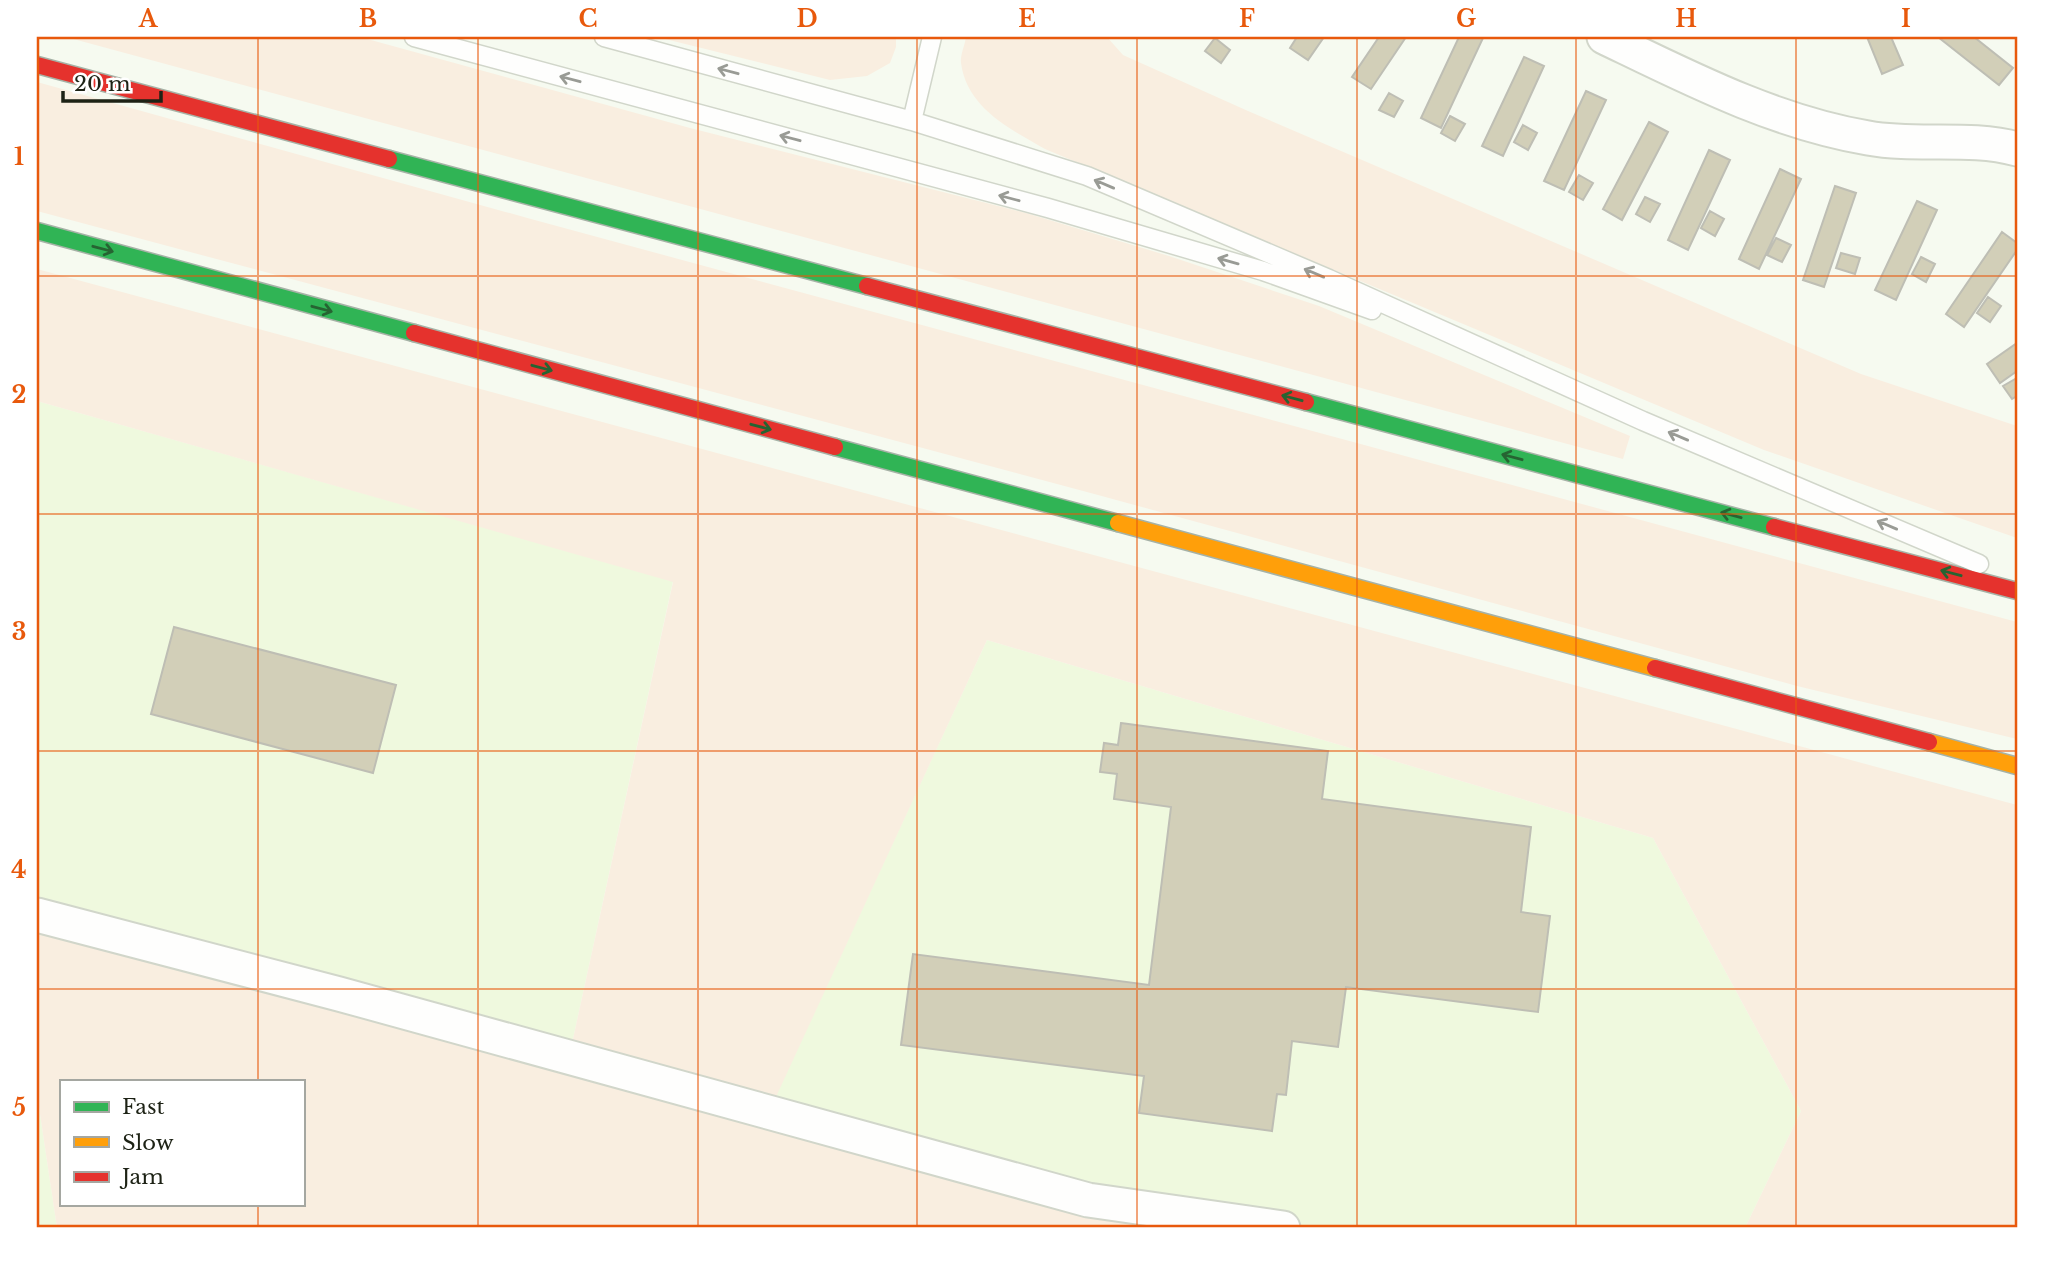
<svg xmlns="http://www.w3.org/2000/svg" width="2054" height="1265" font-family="'Libre Baskerville',serif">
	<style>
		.built { fill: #eff9de }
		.green { fill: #f9eee0; fill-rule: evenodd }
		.building { fill: #d2cfb8; stroke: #bebeb4; stroke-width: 2 }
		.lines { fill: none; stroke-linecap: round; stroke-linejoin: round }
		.lane-casing { stroke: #d1d6ca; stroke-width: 21 }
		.street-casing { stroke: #d1d6ca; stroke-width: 37 }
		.fast-casing { stroke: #a6b2a6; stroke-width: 19 }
		.slow-casing { stroke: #a6b2a6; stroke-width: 19 }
		.jam-casing { stroke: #a6b2a6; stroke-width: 19 }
		.lane { stroke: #fefefd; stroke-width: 18 }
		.street { stroke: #fefefd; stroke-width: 33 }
		.fast { stroke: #30b455; stroke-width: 16 }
		.slow { stroke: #ff9f0a; stroke-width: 16 }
		.jam { stroke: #e5322d; stroke-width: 16 }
		.oneway { stroke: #999b95 }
		.oneway2 { stroke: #266432 }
		.grid { fill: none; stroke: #e8590c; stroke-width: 2; stroke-opacity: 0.55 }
		.neatline { fill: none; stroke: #e8590c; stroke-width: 2.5 }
		.grid-label { font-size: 23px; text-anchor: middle; font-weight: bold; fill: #e8590c }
	</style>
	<rect width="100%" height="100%" fill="#f6faf0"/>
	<path class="built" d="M37 401 673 581 569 1057 37 915Z
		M987 640 1653 838 1801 1111 1745 1228H1252L768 1112Z
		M37 1094 57 1228H37Z"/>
	<path class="green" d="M66 37H360L690 128 1026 213 1169 256 1319 306 1630 436 1623 459Z
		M657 37H896V47L890 63 867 76 830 80Z
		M966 37H1107L1123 55 1248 111 1861 374 2017 426V538L1764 450 1045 149C1010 129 967 108 961 63 960 55 965 45 966 37Z
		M37 82 531 219 2017 622V739L1797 686 1098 495 37 211Z
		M37 269 2017 805V1228H1745L1801 1111 1653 838 987 640 769 1112 1252 1228H57L37 1094V915L569 1057 673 582 37 401ZM61 1081H303V1204H61Z"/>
	<path class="building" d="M1297 37H1324L1308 60 1290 48Z
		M1379 37H1406L1371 89 1352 77Z
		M1459 37 1483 38 1441 128 1421 118Z
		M1867 37H1891L1903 65 1882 74Z
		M1938 37H1974L2013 68 1999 85Z
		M1215 38 1230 50 1221 63 1205 51Z
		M1524 57 1544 66 1503 156 1482 146Z
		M1586 91 1606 100 1564 190 1544 181Z
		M1389 93 1403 101 1394 117 1379 110Z
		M1450 116 1465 124 1455 141 1441 133Z
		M1649 122 1668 132 1622 220 1603 209Z
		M1523 125 1537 133 1528 150 1514 142Z
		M1709 150 1730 160 1688 250 1668 240Z
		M1780 169 1801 179 1759 269 1739 259Z
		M1579 175 1593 183 1583 200 1569 192Z
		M1835 186 1856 193 1824 287 1803 280Z
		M1645 197 1660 204 1650 222 1636 214Z
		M1917 201 1937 210 1896 300 1875 290Z
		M1710 211 1724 219 1715 236 1701 228Z
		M2002 232 2017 243V250L1964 327 1946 314Z
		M1776 238 1791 245 1782 262 1767 255Z
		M1841 253 1860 258 1855 274 1836 268Z
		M1921 257 1935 264 1926 282 1912 274Z
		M1988 297 2001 306 1990 322 1977 313Z
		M2017 343V371L2000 383 1987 364Z
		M2017 378V396L2012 399 2003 386Z
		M174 627 396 685 373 773 151 714Z
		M1121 723 1328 751 1322 799 1531 827 1521 912 1550 916 1538 1012 1346 987 1338 1047 1292 1041 1286 1095 1277 1094 1272 1131 1139 1113 1144 1076 901 1045 913 954 1149 985 1171 807 1114 799 1117 774 1100 772 1104 743 1118 745Z"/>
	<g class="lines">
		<defs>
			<path id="lane" d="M414 37 1048 208 1263 271 1372 310
				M604 37 912 121 1087 176 1329 279 1643 421 1979 564
				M912 121 932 37"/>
			<path id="street" d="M1604 37C1689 78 1774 122 1868 138 1917 147 1969 136 2017 149
				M37 915 339 994 1088 1200 1283 1228"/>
			<path id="fast" d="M389 159 867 286
				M37 231 414 333
				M1306 402 1774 527
				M835 447 1118 523"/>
			<path id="slow" d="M1118 523 1655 668
				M1929 742 2017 766"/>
			<path id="jam" d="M37 65 389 159
				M867 286 1306 402
				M414 333 835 447
				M1774 527 2017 591
				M1655 668 1929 742"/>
		</defs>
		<use href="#lane" class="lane-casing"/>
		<use href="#street" class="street-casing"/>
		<use href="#fast" class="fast-casing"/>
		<use href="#slow" class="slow-casing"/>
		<use href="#jam" class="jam-casing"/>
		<use href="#lane" class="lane"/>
		<use href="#street" class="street"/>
		<use href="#fast" class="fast"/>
		<use href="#slow" class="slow"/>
		<use href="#jam" class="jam"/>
	</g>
	<defs><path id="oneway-shaft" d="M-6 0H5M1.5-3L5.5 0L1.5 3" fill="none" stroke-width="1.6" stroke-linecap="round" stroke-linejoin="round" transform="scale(1.75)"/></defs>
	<g class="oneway">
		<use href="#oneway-shaft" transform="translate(728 71) rotate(-165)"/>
		<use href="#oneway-shaft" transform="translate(570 79) rotate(-165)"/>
		<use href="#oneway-shaft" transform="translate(790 138) rotate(-165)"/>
		<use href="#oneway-shaft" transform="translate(1104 184) rotate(-157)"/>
		<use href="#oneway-shaft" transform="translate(1009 198) rotate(-165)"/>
		<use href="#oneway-shaft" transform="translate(1228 261) rotate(-164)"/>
		<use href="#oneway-shaft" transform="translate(1314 273) rotate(-157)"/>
		<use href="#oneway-shaft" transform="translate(1678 436) rotate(-157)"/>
		<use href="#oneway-shaft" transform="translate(1887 525) rotate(-157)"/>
	</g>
	<g class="oneway2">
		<use href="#oneway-shaft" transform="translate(103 249) rotate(15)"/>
		<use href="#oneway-shaft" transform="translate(322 309) rotate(15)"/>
		<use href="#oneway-shaft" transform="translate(542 368) rotate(15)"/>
		<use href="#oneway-shaft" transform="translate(1292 398) rotate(-165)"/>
		<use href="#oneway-shaft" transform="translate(761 427) rotate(15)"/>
		<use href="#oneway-shaft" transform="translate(1512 457) rotate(-165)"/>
		<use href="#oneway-shaft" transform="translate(1731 515) rotate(-165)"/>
		<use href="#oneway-shaft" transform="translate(1951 573) rotate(-165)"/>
	</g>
	<path class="grid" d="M258 37V1081M478 37V1228M698 37V1228M917 37V1228M1137 37V1228M1357 37V1228M1576 37V1228M1796 37V1228M37 276H2017M37 514H2017M37 751H2017M37 989H2017M258 1204V1228"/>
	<rect width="2054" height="1265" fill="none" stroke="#ffffff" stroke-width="77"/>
	<rect x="60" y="1080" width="245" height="126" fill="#ffffff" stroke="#a5a7a1" stroke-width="2"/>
	<rect x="74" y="1102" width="35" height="10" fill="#30b455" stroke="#a5a7a1" stroke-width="2"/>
	<text x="122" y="1114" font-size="21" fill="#1d2215">Fast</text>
	<rect x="74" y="1137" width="35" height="10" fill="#ff9f0a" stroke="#a5a7a1" stroke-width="2"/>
	<text x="122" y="1150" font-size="21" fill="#1d2215">Slow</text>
	<rect x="74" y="1172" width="35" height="10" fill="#e5322d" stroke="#a5a7a1" stroke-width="2"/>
	<text x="122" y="1184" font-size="21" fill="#1d2215">Jam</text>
	<path d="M63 91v10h98v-10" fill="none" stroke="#1d2215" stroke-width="3.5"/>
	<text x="74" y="91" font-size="21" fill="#1d2215" stroke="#ffffff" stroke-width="5" paint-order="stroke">20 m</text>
	<rect x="38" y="38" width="1978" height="1188" class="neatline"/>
	<g class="grid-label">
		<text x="148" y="27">A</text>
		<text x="368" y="27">B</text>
		<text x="588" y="27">C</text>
		<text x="807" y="27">D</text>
		<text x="1027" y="27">E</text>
		<text x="1247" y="27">F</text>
		<text x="1466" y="27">G</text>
		<text x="1686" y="27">H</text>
		<text x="1906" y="27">I</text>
		<text x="19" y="165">1</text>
		<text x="19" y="403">2</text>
		<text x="19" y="640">3</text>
		<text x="19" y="878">4</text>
		<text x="19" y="1116">5</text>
	</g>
</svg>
